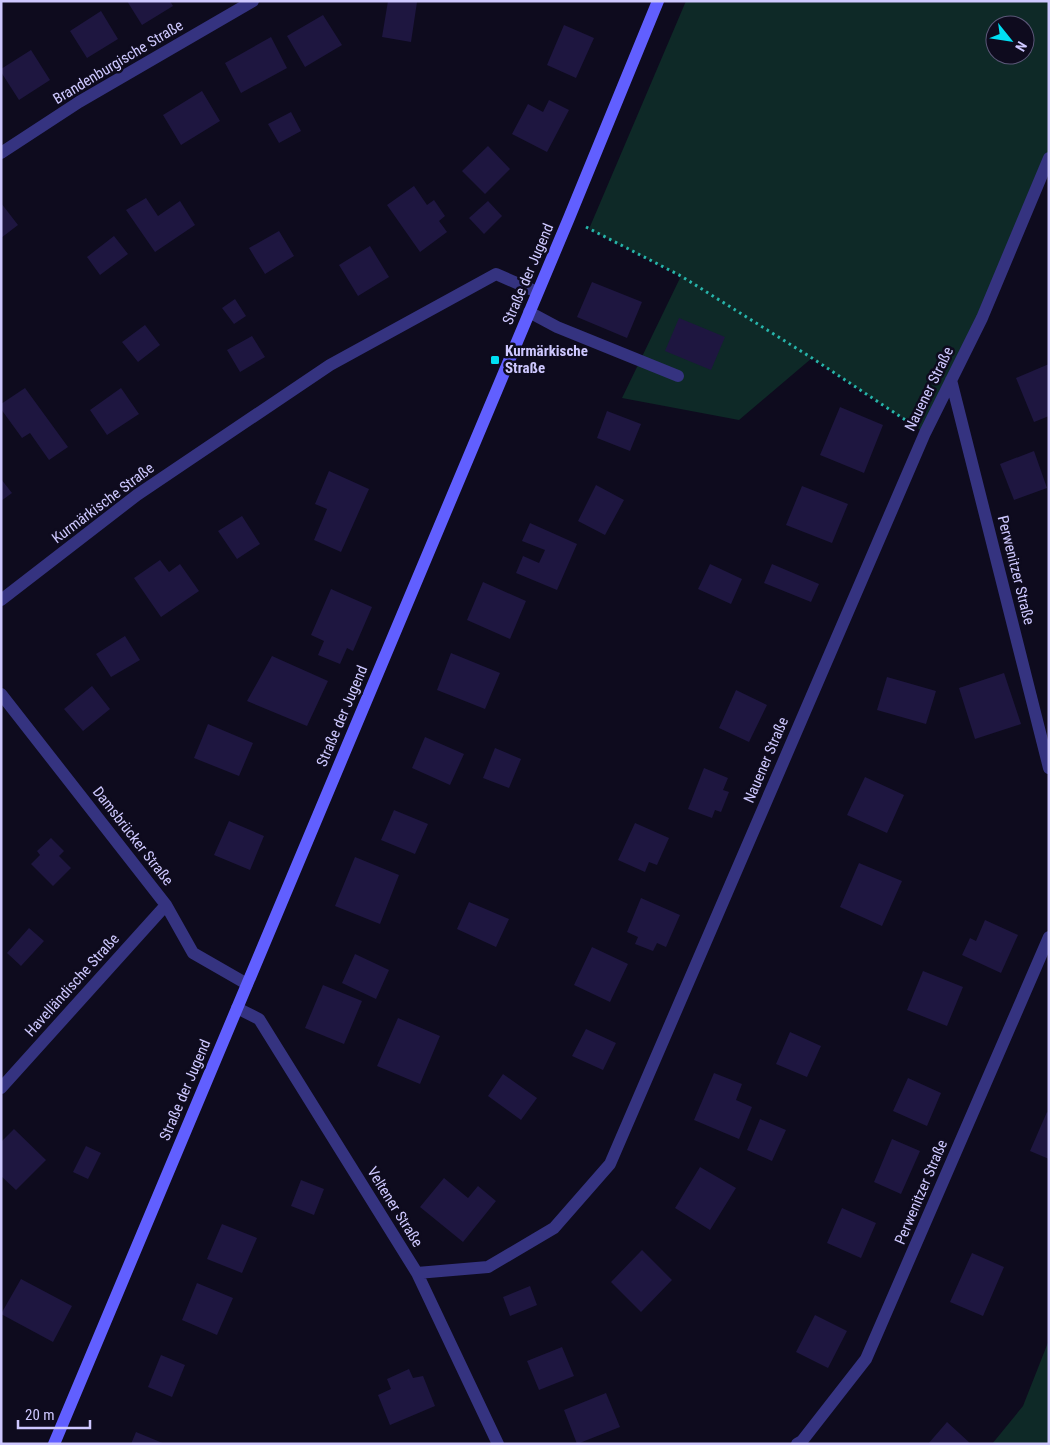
<svg xmlns="http://www.w3.org/2000/svg" width="1050" height="1445" font-family="'Roboto Condensed',sans-serif">
	<style>
		.green { fill: #0e2927; fill-rule: evenodd }
		.building { fill: #1e1640 }
		.lines { fill: none; stroke-linecap: round; stroke-linejoin: round }
		.path { stroke: #27b4aa; stroke-width: 3; stroke-dasharray: 2.5 4; stroke-linecap: butt }
		.lane { stroke: #353380; stroke-width: 12 }
		.street { stroke: #353380; stroke-width: 12 }
		.secondary { stroke: #615fff; stroke-width: 12 }
		.poi-dot { fill: #00dff3; stroke: #0e0b1e; stroke-width: 2 }
		.labels { text-anchor: middle; stroke-width: 5; stroke-linejoin: round; paint-order: stroke }
		.street-label { font-size: 15px; fill: #cec8ff; stroke: #0e0b1e }
		.poi-label { font-size: 15px; font-weight: bold; fill: #cec8ff; stroke: #0e0b1e; text-anchor: start }
	</style>
	<rect width="100%" height="100%" fill="#0e0b1e"/>
	<path class="green" d="M686 1H1049V158L925 433 812 358 739 420 622 398 681 276 589 229ZM995 25H1025V55H995Z
		M1049 1340V1444H992L1023 1406Z"/>
	<path class="building" d="M127 1H170L173 6 142 25Z
		M388 1 417 2 411 42 382 37Z
		M101 11 118 39 87 58 70 31Z
		M323 15 342 45 305 67 287 36Z
		M564 25 594 38 576 78 547 65Z
		M271 37 287 68 241 93 225 63Z
		M31 50 50 80 19 100 1 72V69Z
		M202 91 220 121 181 145 163 115Z
		M549 100 569 110 547 152 512 134 528 104 543 112Z
		M291 112 301 131 279 143 268 124Z
		M488 146 510 169 485 194 462 171Z
		M414 186 427 205 434 200 445 216 439 221 447 232 420 252 387 205Z
		M146 198 158 216 180 201 195 225 155 252 126 210Z
		M488 201 502 216 484 234 469 218Z
		M1 203 18 225 1 238Z
		M279 231 294 256 265 274 249 248Z
		M114 236 128 254 100 275 87 257Z
		M370 246 389 277 358 296 339 265Z
		M592 282 642 302 627 338 577 317Z
		M235 299 246 316 234 324 222 308Z
		M679 318 725 337 711 370 665 351Z
		M145 325 160 345 138 362 122 342Z
		M252 336 265 357 240 372 227 350Z
		M1049 364V416L1034 422 1016 378Z
		M25 388 68 447 49 460 30 433 22 438 1 409V404Z
		M121 388 139 414 107 435 90 410Z
		M840 407 883 425 864 473 820 455Z
		M607 411 641 424 630 451 597 438Z
		M1034 451 1047 488 1014 500 1000 464Z
		M329 471 369 489 341 552 314 540 327 509 315 504Z
		M1 479 12 493 1 501Z
		M596 485 624 500 605 535 578 521Z
		M802 486 848 504 832 543 786 525Z
		M242 516 260 544 237 559 218 531Z
		M530 523 577 544 557 590 516 573 523 556 539 563 545 550 522 541Z
		M160 560 169 572 180 564 199 591 161 617 134 578Z
		M710 564 742 579 731 604 698 589Z
		M772 564 819 584 811 602 764 583Z
		M483 582 526 601 510 639 467 620Z
		M331 589 372 607 353 651 347 648 340 664 318 655 324 641 311 635Z
		M125 636 140 660 111 677 96 654Z
		M451 653 500 673 485 709 437 690Z
		M272 656 328 681 307 726 247 701Z
		M1004 673 1021 724 975 739 959 688Z
		M887 677 936 691 926 724 877 710Z
		M92 686 110 709 83 731 64 709Z
		M736 690 767 705 749 742 719 728Z
		M208 724 253 743 239 776 194 758Z
		M425 737 464 754 450 785 412 768Z
		M495 748 521 759 509 788 483 778Z
		M704 768 728 778 723 790 729 792 721 812 715 810 712 818 688 809Z
		M865 777 904 795 887 833 847 815Z
		M394 810 428 824 415 854 381 840Z
		M229 821 264 836 250 870 214 855Z
		M635 823 669 838 657 865 649 862 645 872 618 860Z
		M51 838 64 851 59 856 71 868 53 886 31 864 40 855 37 851Z
		M355 857 399 875 380 924 335 906Z
		M859 863 902 881 882 926 840 907Z
		M641 898 680 915 666 947 657 943 653 951 635 944 638 937 627 932Z
		M469 902 509 919 496 947 457 929Z
		M985 920 1018 935 1001 973 962 955 970 938 976 941Z
		M29 928 44 941 21 966 7 953Z
		M592 947 628 964 610 1002 574 985Z
		M355 954 389 970 376 999 342 983Z
		M923 971 963 987 947 1026 907 1010Z
		M323 985 362 1001 344 1044 305 1028Z
		M398 1018 440 1036 420 1084 377 1066Z
		M586 1029 616 1043 603 1070 572 1056Z
		M790 1032 821 1046 807 1077 776 1064Z
		M714 1073 742 1084 736 1100 752 1107 739 1139 694 1120Z
		M503 1074 537 1098 521 1120 488 1096Z
		M908 1078 941 1093 927 1126 893 1111Z
		M1047 1112 1049 1113V1159L1030 1151Z
		M760 1119 786 1130 772 1161 747 1150Z
		M14 1129 46 1160 16 1190 1 1176V1142Z
		M892 1139 920 1151 901 1194 874 1182Z
		M86 1146 101 1153 88 1179 73 1172Z
		M700 1167 736 1188 710 1230 675 1208Z
		M444 1178 468 1198 478 1186 496 1201 463 1242 420 1207Z
		M301 1180 324 1189 314 1215 291 1206Z
		M842 1208 876 1223 861 1258 827 1243Z
		M222 1224 257 1238 242 1273 207 1259Z
		M642 1250 672 1280 641 1312 611 1282Z
		M972 1253 1004 1267 983 1316 950 1302Z
		M21 1279 72 1306 53 1342 1 1314Z
		M197 1283 233 1298 217 1335 182 1320Z
		M530 1286 537 1305 510 1316 503 1297Z
		M815 1315 847 1331 828 1368 796 1352Z
		M562 1347 574 1376 539 1390 527 1361Z
		M161 1355 185 1365 172 1397 148 1387Z
		M409 1369 413 1378 423 1376 435 1406 390 1425 378 1395 391 1389 387 1379Z
		M606 1393 620 1427 577 1444 564 1410Z
		M947 1422 971 1444H928Z
		M136 1432 165 1444H131Z"/>
	<g class="lines">
		<path class="path" d="M586 227 681 276 812 358 910 423"/>
		<path class="lane" d="M529 312 557 327 678 376"/>
		<path class="street" d="M1 153 79 102 253 1
			M951 380 1049 768
			M1 600 137 495 330 365 496 274 537 292
			M1 694 166 905 193 953 247 984
			M237 1008 259 1019 417 1273 498 1444
			M1 1088 166 905
			M417 1273 488 1267 554 1228 610 1164 925 433 982 318 1049 158
			M797 1444 802 1441 866 1359 1049 937"/>
		<path class="secondary" d="M54 1444 569 218 658 1"/>
	</g>
	<rect class="poi-dot" x="490" y="355" width="10" height="10" rx="2.5"/>
	<g class="labels">
		<g class="street-label">
			<text transform="translate(118 62) rotate(-31)" y="5">Brandenburgische Straße</text>
			<text transform="translate(528 274) rotate(-67)" y="5">Straße der Jugend</text>
			<text transform="translate(929 389) rotate(-64)" y="5">Nauener Straße</text>
			<text transform="translate(103 503) rotate(-37)" y="5">Kurmärkische Straße</text>
			<text transform="translate(1016 570) rotate(76)" y="5">Perwenitzer Straße</text>
			<text transform="translate(342 716) rotate(-67)" y="5">Straße der Jugend</text>
			<text transform="translate(766 760) rotate(-67)" y="5">Nauener Straße</text>
			<text transform="translate(133 836) rotate(52)" y="5">Damsbrücker Straße</text>
			<text transform="translate(72 985) rotate(-48)" y="5">Havelländische Straße</text>
			<text transform="translate(185 1090) rotate(-67)" y="5">Straße der Jugend</text>
			<text transform="translate(921 1192) rotate(-67)" y="5">Perwenitzer Straße</text>
			<text transform="translate(395 1207) rotate(58)" y="5">Veltener Straße</text>
		</g>
		<g class="poi-label">
			<text x="505" y="356">Kurmärkische<tspan x="505" dy="17">Straße</tspan></text>
		</g>
	</g>
	<rect width="1050" height="1445" fill="none" stroke="#cec8ff" stroke-width="5"/>
	<g transform="translate(1010 40) rotate(120)"><circle r="24" fill="#0e0b1e" stroke="#5b5778"/>
	<path d="M0-4L9 19L0 12L-9 19Z" fill="#00dff3"/>
	<text y="-8" font-size="14" font-weight="bold" text-anchor="middle" fill="#cec8ff">N</text>
	</g>
	<path d="M18 1420v8h72v-8" fill="none" stroke="#cec8ff" stroke-width="2.5"/>
	<text x="25" y="1420" font-size="15" fill="#cec8ff" stroke="#0e0b1e" stroke-width="4" paint-order="stroke">20 m</text>
</svg>
